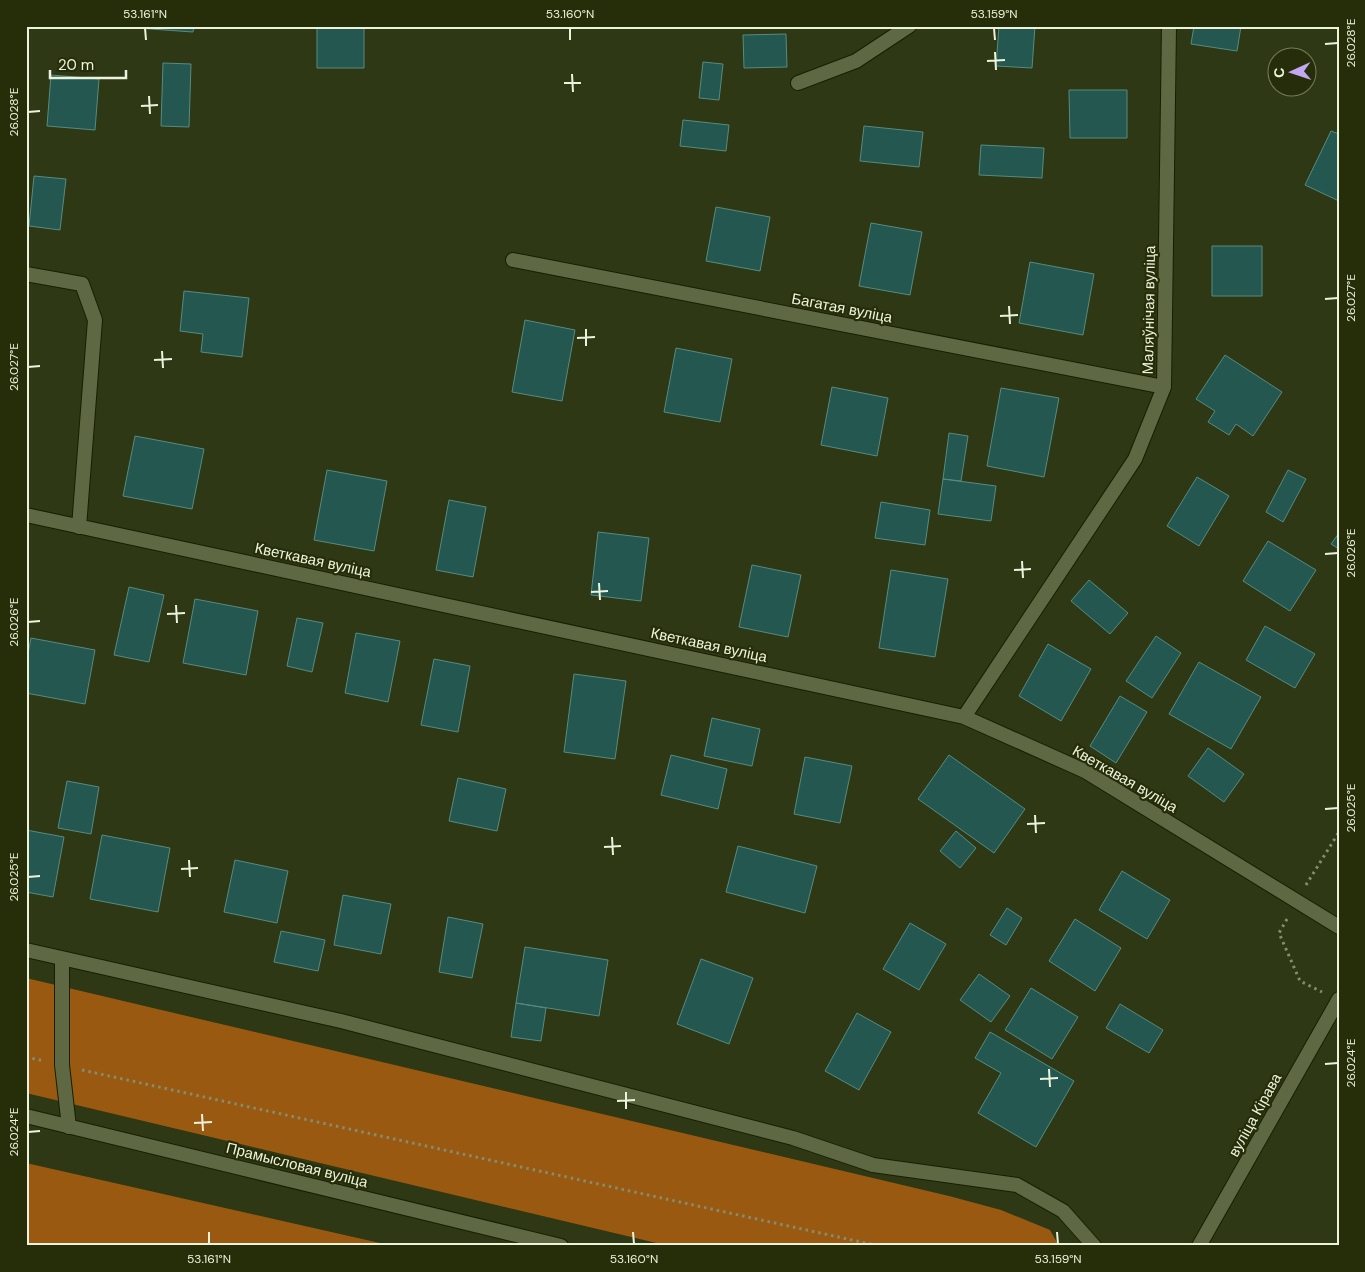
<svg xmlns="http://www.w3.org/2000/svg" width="1365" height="1272" font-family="'DM Sans',sans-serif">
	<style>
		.forest { fill: #9a5910 }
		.building { fill: #23574f; stroke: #578b81 }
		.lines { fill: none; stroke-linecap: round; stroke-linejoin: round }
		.service-casing { stroke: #181f00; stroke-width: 16 }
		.minor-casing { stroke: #181f00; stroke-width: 16 }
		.secondary-casing { stroke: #181f00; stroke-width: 16 }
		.path { stroke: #858d70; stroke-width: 3; stroke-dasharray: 2.5 4; stroke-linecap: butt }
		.service { stroke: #5e6943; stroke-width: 14 }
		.minor { stroke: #5e6943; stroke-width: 14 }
		.secondary { stroke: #5e6943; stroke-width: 14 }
		.ticks { fill: none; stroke: #ecf3dd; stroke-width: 2 }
		.labels { text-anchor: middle; stroke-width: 4.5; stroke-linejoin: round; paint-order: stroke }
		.street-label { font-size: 15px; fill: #ecf3dd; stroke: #262e09 }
		.neatline { fill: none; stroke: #ecf3dd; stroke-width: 2 }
		.ticks-label { font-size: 12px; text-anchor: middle; fill: #ecf3dd }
	</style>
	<rect width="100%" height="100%" fill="#2f3814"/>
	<path class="forest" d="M26 978 949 1196 1001 1210 1050 1230 1059 1246H669L26 1093Z
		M26 1163 393 1246H26Z"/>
	<path class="building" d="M138 26H194L193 32 137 28Z
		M317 26H364V68H317Z
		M999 26H1035L1032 68 996 66Z
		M1194 26H1241L1237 51 1191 44Z
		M786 34 787 67 744 68 743 35Z
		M703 62 723 64 719 100 699 98Z
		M163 63 191 64 189 127 161 126Z
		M51 75 99 79 95 130 47 126Z
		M1069 90H1127V138H1070Z
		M683 120 729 125 726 151 680 146Z
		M864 126 923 132 919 167 860 161Z
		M1331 131 1339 134V201L1305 185Z
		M981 145 1044 148 1042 178 979 175Z
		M34 176 66 179 60 230 29 226Z
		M716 207 770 217 760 271 706 261Z
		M871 223 922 232 910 295 859 286Z
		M1212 246H1262V296H1212Z
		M1030 262 1094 274 1083 335 1019 323Z
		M184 291 249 298 242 357 201 352 203 334 180 331Z
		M525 320 575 330 562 401 512 392Z
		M676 348 732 359 720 422 664 412Z
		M1225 355 1282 392 1253 436 1236 424 1229 435 1208 422 1215 411 1196 399Z
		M832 387 888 398 877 456 821 445Z
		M1001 388 1059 398 1044 477 987 466Z
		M949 433 968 436 961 481 943 479Z
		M135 436 204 449 192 509 123 496Z
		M327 470 387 481 374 551 314 540Z
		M1288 470 1306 479 1283 522 1266 512Z
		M1197 477 1229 496 1199 546 1167 526Z
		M943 479 996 486 991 521 938 514Z
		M449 500 486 507 473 577 436 570Z
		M881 502 930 510 925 545 875 538Z
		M598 532 649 538 641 601 591 595Z
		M1339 533V549L1331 544Z
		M1268 541 1316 570 1290 611 1243 581Z
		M752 565 801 575 788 637 739 627Z
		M891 570 948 579 935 657 879 648Z
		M1089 580 1128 613 1110 634 1071 601Z
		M129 587 164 595 149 662 114 655Z
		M195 599 258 611 246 675 183 663Z
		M297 618 323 623 312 672 287 666Z
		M1265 626 1315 654 1295 688 1246 660Z
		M356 633 400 641 388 702 345 693Z
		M1156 636 1181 653 1152 698 1126 681Z
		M31 638 95 650 85 704 26 693V664Z
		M1048 644 1091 669 1061 721 1019 696Z
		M434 659 470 666 458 732 421 725Z
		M1199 662 1261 697 1231 749 1169 714Z
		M574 674 626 681 615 759 564 752Z
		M1120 696 1147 712 1116 763 1090 746Z
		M712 718 760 729 752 766 704 756Z
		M1208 748 1244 774 1224 802 1188 776Z
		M671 755 727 769 718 809 661 795Z
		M949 755 1025 809 994 853 918 799Z
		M805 757 852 766 840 823 794 814Z
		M458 778 506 789 497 831 449 821Z
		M67 781 99 787 91 834 58 828Z
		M26 830 64 837 53 897 26 892Z
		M956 831 976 848 960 868 940 851Z
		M102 835 170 848 158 912 90 899Z
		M738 846 817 866 805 913 726 892Z
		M235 860 288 871 277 923 224 912Z
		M1122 871 1170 900 1147 939 1099 910Z
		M343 895 391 904 381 954 334 945Z
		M1007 908 1022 918 1006 945 990 935Z
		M448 917 483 924 472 978 439 972Z
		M1075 919 1121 948 1095 991 1049 961Z
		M910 923 946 944 919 990 883 969Z
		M281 931 325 940 318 971 274 962Z
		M525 947 608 960 599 1016 516 1003Z
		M701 959 753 978 729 1044 677 1024Z
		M979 974 1010 996 991 1022 960 1000Z
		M1031 988 1078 1017 1052 1059 1005 1030Z
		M516 1003 546 1008 541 1041 511 1037Z
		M1120 1004 1163 1030 1149 1053 1106 1028Z
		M857 1013 891 1032 859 1090 825 1071Z
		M990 1032 1074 1081 1036 1147 978 1113 1001 1073 975 1058Z"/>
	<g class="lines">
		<defs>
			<path id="service" d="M798 83 856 61 909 26
				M26 274 82 284 95 320 79 527
				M62 959V1065L69 1127"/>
			<path id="minor" d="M513 260 1164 387
				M26 515 964 717 1085 771 1339 927
				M964 717 1135 459 1164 387 1169 26
				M26 950 341 1021 793 1138 873 1165 1017 1185 1063 1211 1094 1246"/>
			<path id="secondary" d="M26 1116 561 1246
				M1199 1246 1339 999"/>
		</defs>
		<use href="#service" class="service-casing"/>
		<use href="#minor" class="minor-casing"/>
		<use href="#secondary" class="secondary-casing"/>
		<path class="path" d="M1306 885 1339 832
			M1287 919 1279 933 1300 981 1322 992
			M26 1057 44 1061
			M82 1070 879 1246"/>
		<use href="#service" class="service"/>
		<use href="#minor" class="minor"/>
		<use href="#secondary" class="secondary"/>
	</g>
	<path class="ticks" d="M145 28 146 40M570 28V40M994 28 995 40M1325 44 1338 43M995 52 996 70M987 61 1005 60M572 74 573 92M564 83H581M149 96 150 114M141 106 158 105M28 112 40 111M1325 299 1338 298M1009 306 1010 324M1000 316 1018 315M586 329V346M577 338 595 337M162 351 163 368M154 360 172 359M28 367 40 366M1325 554 1338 553M1022 561 1023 578M1014 570 1031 569M599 583 600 600M591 592 608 591M176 605 177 623M167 614 185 613M28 622 40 621M1325 809 1338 808M1035 815 1036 833M1027 824 1045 823M612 837 613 855M604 847 621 846M189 860 190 877M181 869 198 868M28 877 40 876M1325 1064 1338 1063M1049 1069 1050 1087M1040 1079 1058 1078M626 1092V1109M617 1101 635 1100M202 1114 203 1131M194 1123 212 1122M28 1132 40 1131M209 1232V1244M633 1232 634 1244M1057 1232 1058 1244"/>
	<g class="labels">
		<g class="street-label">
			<text transform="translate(842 308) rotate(11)" y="5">Багатая вуліца</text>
			<text transform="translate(1149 310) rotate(-89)" y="5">Маляўнічая вуліца</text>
			<text transform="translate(313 560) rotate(12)" y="5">Кветкавая вуліца</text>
			<text transform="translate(709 645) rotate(12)" y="5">Кветкавая вуліца</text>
			<text transform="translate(1125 779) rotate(30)" y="5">Кветкавая вуліца</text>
			<text transform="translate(1255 1115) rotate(-61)" y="5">вуліца Кірава</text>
			<text transform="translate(297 1165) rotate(14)" y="5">Прамысловая вуліца</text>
		</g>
	</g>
	<rect width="1365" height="1272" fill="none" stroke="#262e09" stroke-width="55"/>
	<g transform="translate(1292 72) rotate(267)"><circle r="24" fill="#262e09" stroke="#757d5e"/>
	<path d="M0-4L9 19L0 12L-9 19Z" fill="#c3a7f2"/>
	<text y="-8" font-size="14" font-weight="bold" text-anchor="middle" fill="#ecf3dd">С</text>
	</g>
	<path d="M50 70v8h76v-8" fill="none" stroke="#ecf3dd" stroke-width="2.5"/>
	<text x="58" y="70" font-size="15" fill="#ecf3dd" stroke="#262e09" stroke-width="4" paint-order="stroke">20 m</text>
	<rect x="28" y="28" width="1310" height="1216" class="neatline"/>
	<g class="ticks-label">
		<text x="145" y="18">53.161°N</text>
		<text x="570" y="18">53.160°N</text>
		<text x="994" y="18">53.159°N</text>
		<text transform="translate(1351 43) rotate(-90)" y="4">26.028°E</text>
		<text transform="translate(14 112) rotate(-90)" y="4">26.028°E</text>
		<text transform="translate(1351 298) rotate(-90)" y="4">26.027°E</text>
		<text transform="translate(14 367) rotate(-90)" y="4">26.027°E</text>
		<text transform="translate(1351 553) rotate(-90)" y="4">26.026°E</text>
		<text transform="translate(14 622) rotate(-90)" y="4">26.026°E</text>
		<text transform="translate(1351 808) rotate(-90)" y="4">26.025°E</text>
		<text transform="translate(14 877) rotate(-90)" y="4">26.025°E</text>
		<text transform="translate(1351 1063) rotate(-90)" y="4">26.024°E</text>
		<text transform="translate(14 1132) rotate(-90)" y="4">26.024°E</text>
		<text x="209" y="1263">53.161°N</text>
		<text x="634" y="1263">53.160°N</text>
		<text x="1058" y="1263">53.159°N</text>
	</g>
</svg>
